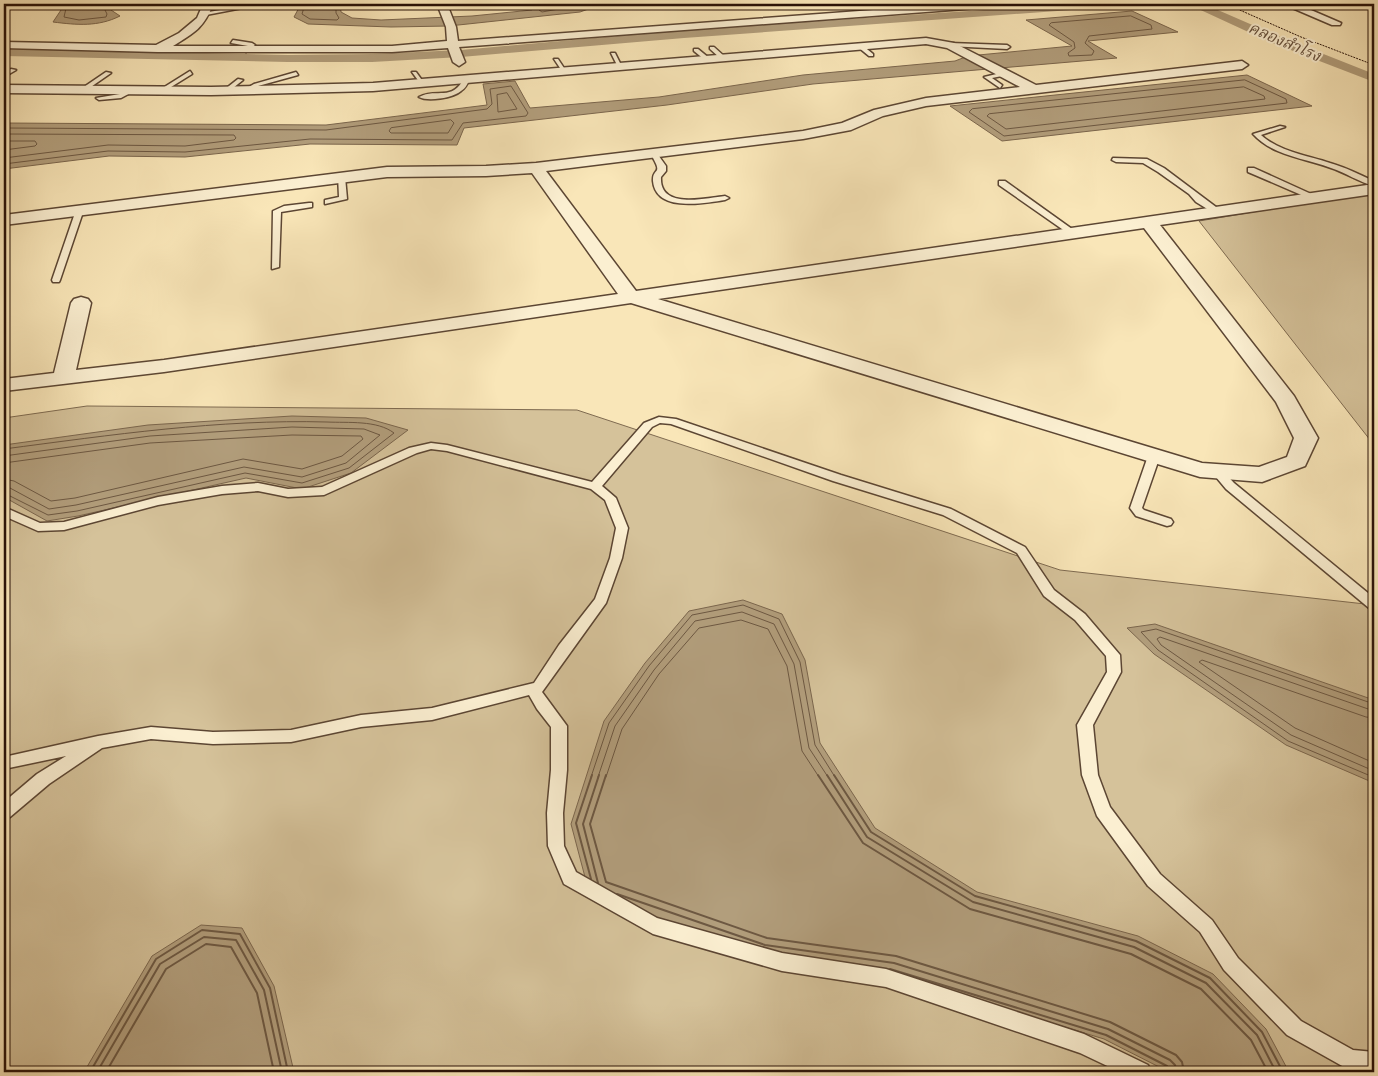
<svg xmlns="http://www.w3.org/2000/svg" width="1378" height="1076" font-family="Alegreya,'Noto Serif Thai',serif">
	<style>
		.green { fill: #d5c29a; stroke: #7e6a50 }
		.water { fill: #b29e7c; stroke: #7b664d }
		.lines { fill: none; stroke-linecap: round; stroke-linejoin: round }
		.shore-far1 { stroke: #6d5842; stroke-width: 1 }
		.shore { stroke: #6d5842; stroke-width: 2 }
		.canal { fill: #b29e7c; fill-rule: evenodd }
		.lane-casing { stroke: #5c4633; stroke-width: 3 }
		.street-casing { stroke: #5c4633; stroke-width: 3 }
		.path { stroke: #281107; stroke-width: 1; stroke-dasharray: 2 1; stroke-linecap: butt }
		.lane { fill: #fbefd1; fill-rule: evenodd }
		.street { fill: #fbefd1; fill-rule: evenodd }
		.labels { text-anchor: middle; stroke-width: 4; stroke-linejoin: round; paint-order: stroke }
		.far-water-label { font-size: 16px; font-style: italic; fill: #66503c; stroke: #fbefd1 }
	</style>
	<rect width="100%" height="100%" fill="#f9e6b8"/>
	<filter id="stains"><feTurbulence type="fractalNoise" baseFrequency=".004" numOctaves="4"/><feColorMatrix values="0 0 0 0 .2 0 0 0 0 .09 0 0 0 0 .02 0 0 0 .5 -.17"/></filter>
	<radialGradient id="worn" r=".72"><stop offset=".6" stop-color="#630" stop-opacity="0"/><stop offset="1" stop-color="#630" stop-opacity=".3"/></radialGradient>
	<path class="green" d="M1374 192V445L1199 221Z
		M87 406 577 410 1060 570 1374 605V1072H4V418Z"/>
	<path class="water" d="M57 4H107L111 10 120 16C98 27 77 25 53 22L63 7Z
		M301 4H340L341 12 352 18 381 20 472 16 532 10 537 4H592L594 7 580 12 449 26 391 27 308 24 294 17Z
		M1132 11 1178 32 1088 41 1117 58 813 84 667 105 464 128 457 145 310 144 185 157 109 156 4 169V123L326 125 487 105 483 84 515 81 530 108 659 97 803 75 955 61 968 56 1072 46 1026 20Z
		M1247 75 1312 106 1002 141 950 106Z
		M292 416 366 418 408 430 351 473 302 489 246 478 78 516 47 521 4 497V445L148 425Z
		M743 600 782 614 805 660 820 743 875 828 977 892 1138 936 1213 974 1266 1029 1289 1072H1169L1104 1039 891 974 763 956 590 896 571 824 604 721 645 663 689 611Z
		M1155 624 1374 700V783L1286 745 1154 654 1127 628Z
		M201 925 242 928 274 986 294 1072H84L152 956Z"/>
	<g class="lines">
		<path class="shore-far1" d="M67 4 64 17 79 20 106 17 107 14 102 4
			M305 4 302 14 310 19 337 20 339 18 336 13V4
			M540 4 539 10 542 12 587 4
			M1131 16 1151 25 1152 29 1089 36 1085 43 1094 51 1092 55 1069 56 1068 53 1075 48 1074 42 1049 25 1051 23Z
			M1245 80 1286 99 1287 103 1004 136 969 112 972 109Z
			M1244 87 1264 96 1265 99 1006 129 987 116 989 114Z
			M507 93 517 109 498 112 497 95Z
			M451 120 454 123 448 133H391L389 131 391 128Z
			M4 128 326 130 487 109 492 104 490 89 511 86 528 113 526 116 463 123 452 140 310 139 185 152 108 151 4 164
			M4 134 234 135 236 138 234 140 185 146 108 145 4 158
			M4 141H35L37 144 35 146 4 150
			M4 449C111 435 219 419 327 422 348 423 377 420 394 433L349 468 302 483 245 473 77 511 48 515 4 493
			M4 456 150 436 292 427 364 429 380 435 346 463 302 477 244 467 76 505 49 509 10 488 4 487
			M4 463 150 443 292 435 361 436 363 439 342 456 302 469 243 459 75 498 51 501 14 481 4 479
			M1374 711 1160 637 1157 639 1161 645 1291 735 1374 771
			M1374 718 1366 717 1202 660 1199 662 1295 728 1374 763
			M591 777 609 723 649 666 692 615 743 605 779 619 800 662 815 745 835 777
			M598 777 615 726 654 670 695 621 742 612 774 624 794 664 809 748 828 777
			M606 777 622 729 659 674 699 628 741 620 768 629 787 666 802 751 819 777
			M1373 777 1288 741 1158 650 1141 632 1156 629 1374 704"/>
		<path class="shore" d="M606 775 590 824 606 882 767 938 896 956 1110 1022 1176 1055 1182 1062 1184 1072
			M818 775 863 843 970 909 1131 954 1201 989 1251 1040 1268 1072
			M827 775 867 837 973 902 1134 947 1206 983 1257 1035 1276 1072
			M834 775 871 832 975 896 1136 941 1210 978 1262 1032 1283 1072
			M1370 775 1374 777
			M591 879 576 823 592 775
			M598 883 583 824 599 775
			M617 894 765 945 894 963 1108 1029 1170 1060 1175 1065 1177 1072
			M890 969 1106 1035 1167 1066 1170 1072
			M90 1072 156 959 202 930 240 934 270 988 288 1072
			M97 1072 160 964 204 937 236 940 264 990 282 1072
			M106 1072 166 969 206 944 231 947 257 993 274 1072"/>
		<path class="canal" d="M1073 4H1118L1113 7 684 38 461 57 372 62H288L4 56V48L288 55 372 54 461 50 684 30Z
			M1191 4H1204L1278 36 1374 74V82L1270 42 1192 6Z"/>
		<defs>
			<path id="lane" d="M255 4 253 6 206 15 203 13Z
				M233 40 252 43 255 45 246 52 243 50 248 46 231 43Z
				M950 43 1007 45 1010 47 1007 49 948 46Z
				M858 45H862L873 54V56H869L858 47Z
				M710 47H714L724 56V58H720L710 49Z
				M694 49H698L709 58V60H705L694 51Z
				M611 53H615L622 67H618Z
				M554 59H558L566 71H562Z
				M11 69 16 70 4 77V73Z
				M190 71 192 74 163 92 158 91Z
				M106 72 111 73 85 91H81V89Z
				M296 72 298 75 258 86 247 92 242 91 254 84Z
				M412 72H416L424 83H420Z
				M1005 72 1007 75 992 78 1002 85 1000 88 984 77Z
				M465 77 470 78C468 83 466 88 461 91 453 98 428 102 419 97 438 87 451 103 465 77Z
				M238 79 243 80 228 92H224V90Z
				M132 88 134 91 121 98 99 100 96 98 120 94Z
				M1280 126 1285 127 1261 135C1280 152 1306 155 1330 163 1345 167 1360 175 1374 181V186C1359 182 1346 173 1331 168 1304 158 1273 156 1253 134Z
				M652 152H656L666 166V171L661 177C659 210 706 198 725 196L729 198 725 200C705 203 656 213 653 181 652 166 665 177 650 153Z
				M1113 158 1147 159 1164 168 1224 213 1217 215 1196 202 1189 194 1158 172 1143 163 1116 162 1112 160Z
				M1248 168H1254L1320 198 1313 200 1248 172Z
				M338 175 345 177 347 199 325 204V200L339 197Z
				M999 181H1005L1079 234 1072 236 999 185Z
				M309 203H312V207L281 212 279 267 272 269 273 211 284 206Z
				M76 210 83 212 60 280 59 282H53L52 280Z
				M659 417 676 419 841 475 951 509 1025 547 1054 590 1085 614 1120 655 1121 672 1093 725 1098 775 1110 807 1160 874 1212 920 1238 958 1301 1021 1353 1050 1374 1052V1072L1351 1070 1344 1067 1287 1035 1224 970 1200 932 1148 886 1097 816 1082 775 1077 725 1107 672 1106 656 1075 620 1044 596 1017 553 943 515 833 481 671 424 660 423 652 427 602 486 616 498 628 528 622 558 606 603 542 692 567 726V770L563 813 564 846 576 872 657 918 782 953 886 969 1084 1034 1148 1065 1151 1072H1120L1080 1053 886 987 782 971 653 934 564 884 548 846 547 813 551 770V727L537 709 529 695 432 720 361 727 291 742 213 744 151 739 102 748 49 784 10 817 4 819V802L37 774 66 756 4 769V757L98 736 151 727 213 732 291 730 361 715 432 708 534 683 559 645 595 599 610 558 616 528 605 500 591 489 447 451 431 449 417 453 324 495 288 497 258 491 222 494 158 505 64 530 38 531 4 516V507L40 523 64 522 158 497 222 486 258 483 288 489 322 487 409 448 431 443 447 445 592 482 644 423Z
				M1154 453 1160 456 1142 508 1144 510 1171 519 1173 522 1171 525 1167 526 1136 516 1130 508 1148 456Z
				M1217 468 1221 469 1234 483 1374 598V610L1369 608 1226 489 1211 471Z"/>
			<path id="street" d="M203 4H213C204 28 194 33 173 46H392L447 41 446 27 437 4H447L456 27 458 41 954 4H997L992 7 459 47 465 62 459 66 453 62 448 48 392 52H158L4 48V42L156 45 179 33 197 18Z
				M1283 4H1297L1341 23 1340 25H1332Z
				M926 38 954 43 1036 85 1242 61 1248 65 1242 69 926 106 883 116 851 130 803 139 546 171 636 291 1374 184V194L1160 225 1294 396 1318 438 1305 466 1262 482 1200 477 631 303 164 372 4 391V379L54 373 71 303 74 299 81 297 88 299 91 303 76 370 164 360 618 294 532 173 486 176 387 177 4 225V215L387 167 486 166 536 163 803 131 842 123 874 110 926 98 1020 87 947 48 926 44 373 91 211 95 4 93V85L211 87 373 83ZM1144 228 1276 402 1294 438 1287 457 1259 467 1202 463 658 299Z"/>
		</defs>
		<use href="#lane" class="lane-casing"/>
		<use href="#street" class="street-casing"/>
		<path class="path" d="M1226 4 1301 37 1374 65"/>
		<use href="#lane" class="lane"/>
		<use href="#street" class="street"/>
	</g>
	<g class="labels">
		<g class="far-water-label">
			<text transform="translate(1285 41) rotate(23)" y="6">คลองสำโรง</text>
		</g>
	</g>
	<rect width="1378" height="1076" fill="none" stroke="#f9e6b8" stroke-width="20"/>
	<rect x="5" y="5" width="1368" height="1066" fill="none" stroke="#281107" stroke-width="2.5"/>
	<rect x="10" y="10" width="1358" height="1056" fill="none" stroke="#281107"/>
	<rect width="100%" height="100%" filter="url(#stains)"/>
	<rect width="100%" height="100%" fill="url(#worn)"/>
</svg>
